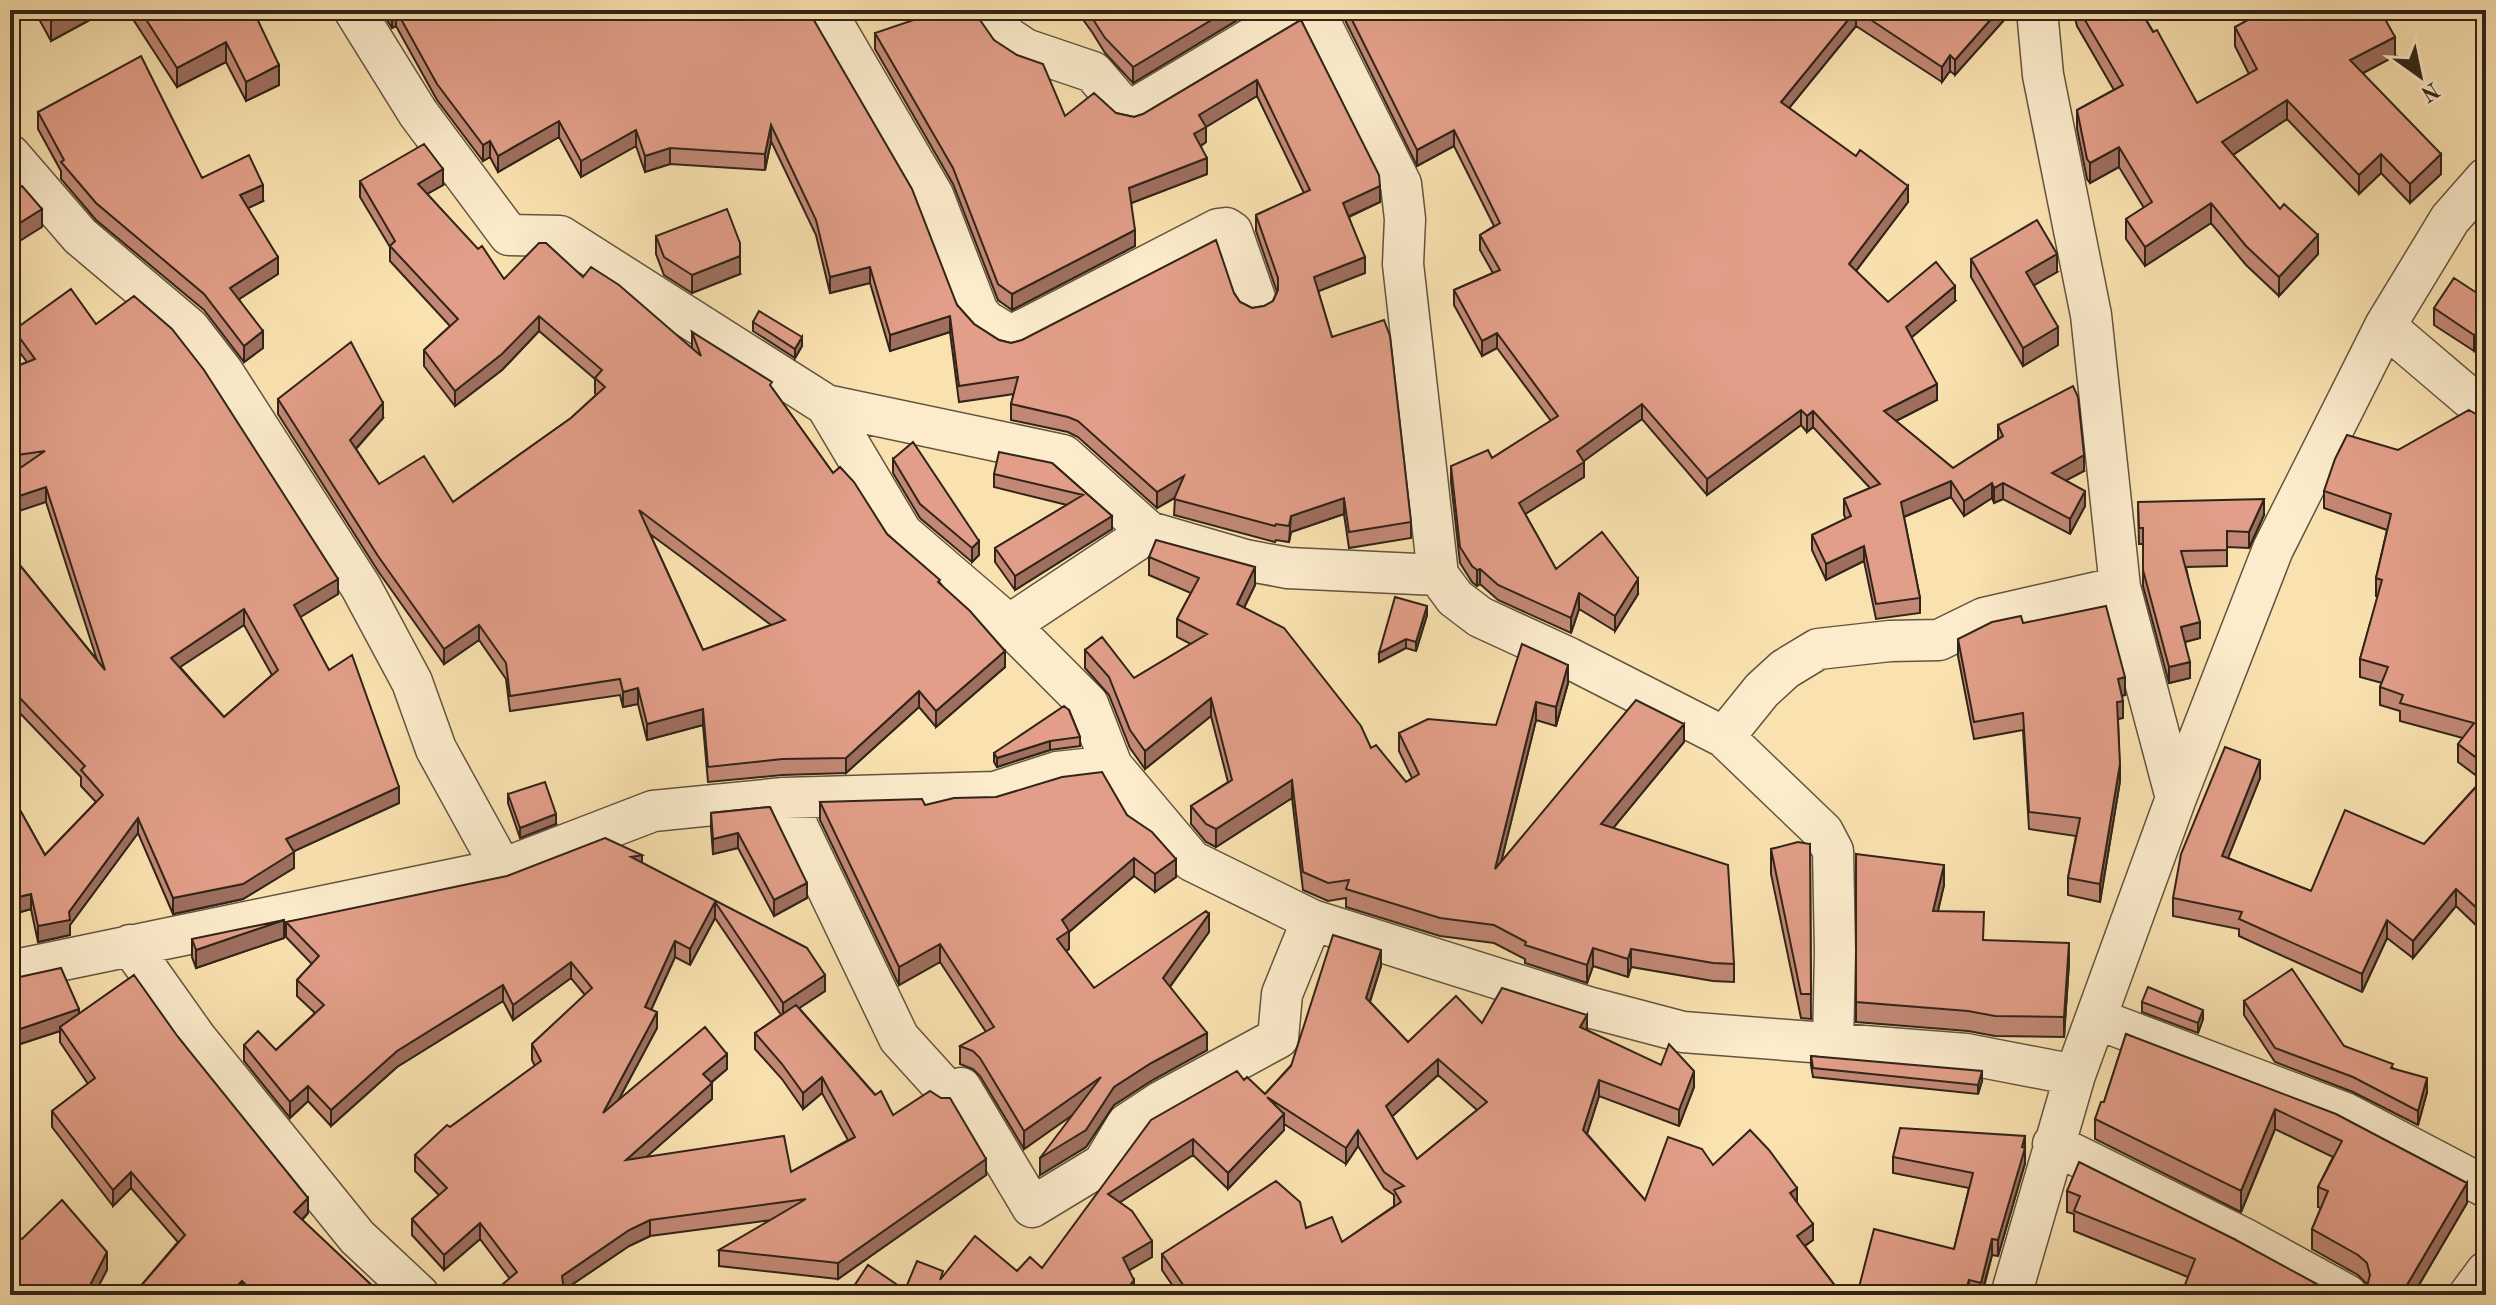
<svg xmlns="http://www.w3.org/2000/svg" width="2496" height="1305" font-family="'Old Standard TT',serif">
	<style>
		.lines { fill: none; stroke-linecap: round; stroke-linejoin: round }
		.minor-casing { stroke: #63543e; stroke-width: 43 }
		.minor { stroke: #fceccc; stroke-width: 40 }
		.wall { fill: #c28875; stroke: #312418; stroke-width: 2; fill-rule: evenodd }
		.shaded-wall { fill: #9e6f5f; stroke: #312418; stroke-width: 2 }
		.building { fill: #e29e88; stroke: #312418; stroke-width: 2; fill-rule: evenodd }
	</style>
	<rect width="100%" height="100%" fill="#fae2b0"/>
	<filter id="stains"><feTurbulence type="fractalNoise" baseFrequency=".0025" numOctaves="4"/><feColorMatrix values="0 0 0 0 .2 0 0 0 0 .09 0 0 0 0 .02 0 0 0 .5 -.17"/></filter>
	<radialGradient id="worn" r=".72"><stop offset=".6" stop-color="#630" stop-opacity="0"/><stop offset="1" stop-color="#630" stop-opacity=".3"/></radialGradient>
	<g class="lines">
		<defs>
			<path id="minor" d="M354 10 418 113 509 235 560 236 826 405 902 533 1009 625 1088 704 1112 766 1192 861 1312 920 1588 1007 1683 1032 1966 1054 2075 1075
				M825 10 933 195 978 312 986 321 1011 336 1218 229 1226 228 1232 232 1256 301
				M988 10 1007 37 1025 49 1093 72 1123 107 1132 110 1299 10
				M1314 10 1401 184 1405 219 1403 264 1438 575 1455 598 1480 617 1569 658 1724 737 1823 832 1833 851 1835 951 1833 1045
				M2037 10 2043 75 2091 315 2120 587 2176 798
				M10 155 80 236 189 328 223 372 361 587 412 682 436 749 502 869
				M2385 326 2486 412
				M826 405 1063 455 1149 532
				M1009 625 1149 532 1245 560 1288 568 1438 575
				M1724 737 1762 690 1785 669 1818 649 1890 641 1939 640 1984 618 2120 587
				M784 798 899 1038 948 1092 961 1088 1032 1207 1103 1164 1127 1124 1162 1101 1278 1038 1282 994 1312 920
				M130 945 196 1038 357 1237 419 1295
				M10 971 502 869 653 811 784 798 995 792 1057 772 1112 766
				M2097 1019 2345 1113 2486 1187
				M2053 1144 2245 1239 2347 1295
				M2011 1295 2075 1075 2176 798 2273 549 2385 326 2450 219 2486 178
				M2469 1295 2486 1272"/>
		</defs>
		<use href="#minor" class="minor-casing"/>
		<use href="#minor" class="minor"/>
	</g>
	<path class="wall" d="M34 10H108L51 41Z
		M127 10H253L279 85 246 101 226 62 177 87Z
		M381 10H808L957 305 974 324 999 340 1011 343 1234 293 1240 302 1252 308 1264 306 1273 301 1277 292 1256 231V215L1304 193 1257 96 1206 127V142L1201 146 1207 174 1131 203 1135 246 1012 310 998 300 953 184 875 49V33L994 40 1065 116 1116 113 1134 117 1143 114 1301 20 1380 202 1349 217 1365 273 1318 291 1332 337 1411 522V538L1349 548 1344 514 1291 532 1289 542 1276 540 1275 542 1174 515 1175 498 1157 508 1078 437 1068 432 1011 420V404L1014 394 959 402 950 332 890 351 870 283 830 293 816 235 771 141 765 170 670 164 645 172 636 146 581 177 559 137 498 172 490 157 483 161 437 100 396 26 392 28Z
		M1076 10H1254L1133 83 1105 53 1092 32Z
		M1340 10H2013L1955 75 1950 71 1942 82 1856 26 1789 108 1908 202 1856 271 1888 302 1955 301 1911 337 1937 400 1896 421 1953 468 1998 439V425L2084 471 2066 480 2085 506 2070 534 2003 499 1994 503 1992 498 1964 516 1951 497 1904 517 1920 598V613L1876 619 1864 561 1826 580 1812 550V535L1846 519 1844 515V499L1870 488 1813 427 1807 432 1801 425 1707 495 1642 419 1583 461 1584 477 1525 514 1556 569 1638 594 1615 631 1579 609 1571 633 1498 600 1480 584 1477 586 1472 582 1460 563 1451 482V466L1492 458 1551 421 1497 348 1482 356 1454 305V290L1493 273 1480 250V235L1494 226 1454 146 1417 166Z
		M2073 10H2140L2197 103 2249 74 2235 46V27L2395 56 2363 73 2441 174 2410 203 2381 173 2359 194 2287 119 2233 155 2318 254 2279 296 2246 265 2211 223 2145 266 2126 239V219L2144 208 2119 167 2090 183 2087 179 2077 129V110L2114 90 2077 26Z
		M38 112 263 201 248 208 278 274 239 299 263 348 244 362 204 310 96 220 61 179V171L38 129Z
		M360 181 443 185 427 194 504 279 583 277 692 348V332L772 388 833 473 887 534 940 583 1005 667 936 727 919 707 846 773 782 775 708 782 703 725 647 740 638 704 623 707 620 695 510 711 506 679 479 640 444 664 378 571 278 414V399L383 418 356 449 379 484 453 502 571 418 596 395 595 393V379L539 331 502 370 455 406 424 366V350L450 326 390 261V247L360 197ZM650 534 692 565 771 625 703 650Z
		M656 236 740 274 692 293 664 275 656 254Z
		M1971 259 2057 272 2033 285 2058 345 2023 366 1971 277Z
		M2486 299 2474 351 2434 325V308Z
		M753 322 802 346 795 358 753 331Z
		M96 324 338 594 300 617 399 803 294 851V868L243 899 173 914 138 833 70 925V935L38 942 31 909 10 915V792L45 855 96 802 81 786V777L16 709 11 714 10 713V553L97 660 46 502 16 470 10 471V369L27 362 14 345V330ZM244 625 272 675 224 717 180 667Z
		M2486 416V923L2480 929 2456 906 2413 958 2387 938 2362 992 2239 936V929L2173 916V898L2260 778 2228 858 2311 891 2424 844 2482 780 2458 762V744L2463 738 2400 721V711L2380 705V687L2382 683 2360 677V659L2378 596H2376V578L2387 530 2324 508V491L2398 450 2481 417Z
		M893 459 979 555 972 562 920 518 893 473Z
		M1052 463 1112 516V529L1015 590 995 562V548L1067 505 994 487V474Z
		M2138 502 2264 515 2249 548 2227 547V566L2186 567 2200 638 2185 642 2190 678 2169 683 2143 586V544H2139Z
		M1149 557 1255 585 1244 608 1371 748 1406 782 1412 778 1399 751V733L1496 725 1568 683 1556 726 1536 720 1501 862 1684 742 1613 828 1734 964V982L1713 981 1631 967 1628 977 1593 966 1587 983 1525 963V959L1494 943 1440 936 1346 907V898L1328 901 1303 890 1292 798 1216 847 1206 842 1191 824V806L1228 782 1211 716 1145 769 1130 748 1109 695 1085 668V650L1134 678 1191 644 1177 637V619L1191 593 1149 575Z
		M1427 615 1416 651 1406 648 1379 662Z
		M2023 623 2125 695 2122 696 2123 718 2118 719 2120 781 2100 902 2068 895V878L2076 836 2029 829 2023 730 1974 739 1958 656V639Z
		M1069 710 1080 737V746L1050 750 997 767 994 762V753Z
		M508 794 556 824 520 838 508 803Z
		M820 802 925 805 1127 815 1176 877 1155 892 1134 876 1069 932V949L1066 951 1094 988 1209 932 1170 987 1207 1050 1151 1081 1114 1105 1086 1147 1040 1175 1072 1115 1024 1149 980 1076 973 1069 960 1064V1046L986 1032 940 962 899 985 820 820Z
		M770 807 807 898 774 916 738 848 713 854 711 828V813Z
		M1810 844 1811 1019 1801 1018 1771 874V849Z
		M1856 854 1944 885 1938 911 1984 940 2069 963 2064 1037 1995 1036 1968 1031 1856 1022Z
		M642 863 807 948 825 991 799 1008 893 1115 986 1175 838 1279 719 1266V1250L772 1220 650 1236 629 1246 564 1290V1295L510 1279 480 1239 444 1270 412 1235V1219L439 1195 415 1171V1155L450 1127 535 1066 532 1060V1044L585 995 571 978 513 1020 503 1001 397 1067 331 1126 308 1101 290 1118 244 1061V1045L276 1050 315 1013 297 996V980L312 964 286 937V922ZM715 918 781 1015 755 1033V1049L782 1079 803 1109 822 1093 848 1140 791 1172 647 1156 712 1099 711 1083 727 1069 618 1101 657 1028 651 1010 675 957 690 965Z
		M284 938 196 968 192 957V939Z
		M1381 966 1370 1002 1408 1042 1482 1023 1587 1030 1694 1087 1679 1126 1599 1096 1587 1134 1645 1200 1713 1165 1797 1202 1813 1240 1805 1246 1842 1295H1179L1162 1270V1254L1306 1228 1342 1242 1394 1206V1195L1384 1188 1358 1146 1346 1164 1284 1124V1130L1228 1189 1193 1155 1120 1202 1152 1257 1129 1270 1134 1295H848L905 1290 943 1276 1042 1268 1244 1080 1265 1094ZM1438 1075 1477 1110 1417 1159 1392 1116Z
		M10 977 79 1013 178 1037 308 1213 302 1220 382 1295H133L178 1242 131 1188 113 1206 52 1127V1111L88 1084 60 1042V1031L17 1045 10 1023Z
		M2244 1001 2393 1068 2427 1092 2418 1125 2353 1092 2275 1062 2244 1015Z
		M2142 1002 2203 1019 2198 1033 2142 1012Z
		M2126 1034 2467 1203 2413 1295H2356L2360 1294 2367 1286V1284L2358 1275 2312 1249V1229L2321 1208 2318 1207V1187L2333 1157 2275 1129 2241 1212 2095 1139V1119L2104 1102Z
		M1811 1056 1982 1081 1978 1094 1813 1077 1811 1065Z
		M2486 1116V1150L2480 1148V1130Z
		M2025 1136V1163L1998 1256 1992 1255 1982 1295H1857L1954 1249 1969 1188 1893 1173V1157Z
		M2067 1191 2234 1239 2188 1277 2074 1231V1214L2067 1212Z"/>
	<path class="shaded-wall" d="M72 10H108L51 41V21Z
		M396 10V26L392 28V12Z
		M1228 10H1254L1133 83V67Z
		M1856 10V26L1781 118V102Z
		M1999 10H2013L1955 75V60Z
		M2395 37V56L2350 80V60Z
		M226 42V62L177 87V68Z
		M1950 55V71L1942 82V67Z
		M279 65V85L246 101V82Z
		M1257 80V96L1206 127V142L1194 150V134L1199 115Z
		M2287 100V119L2222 162V142Z
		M559 121V137L498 172V156Z
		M771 125V141L765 170V154Z
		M636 130V146L581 177V161Z
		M1454 130V146L1417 166V150Z
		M490 141V157L483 161V145Z
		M2119 147V167L2090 183V163Z
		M670 148V164L645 172V156Z
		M2381 154V173L2359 194V175Z
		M2441 154V174L2410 203V184Z
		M1207 158V174L1129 204V188Z
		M443 169V185L418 199V184Z
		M263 185V201L240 212V195Z
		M1380 186V202L1343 219V203Z
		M1908 186V202L1849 280V264Z
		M2211 203V223L2145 266V247Z
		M42 209V227L10 247V229Z
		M1135 230V246L1012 310V294Z
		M2318 235V254L2279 296V277Z
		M2057 254V272L2026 290V272Z
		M740 256V274L692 293V275Z
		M278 257V274L230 305V288Z
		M1365 257V273L1314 293V277Z
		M870 267V283L830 293V277Z
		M1955 286V301L1906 342V327Z
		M539 316V331L502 370 455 406V391Z
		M950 316V332L890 351V335Z
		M2486 326V342L2474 351V335Z
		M2058 327V345L2023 366V348Z
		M263 331V348L244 362V346Z
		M1497 333V348L1482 356V341Z
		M802 337V346L795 358V349Z
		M1937 384V400L1884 427V411Z
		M383 403V418L350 455V440Z
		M1642 404V419L1577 466 1584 462V477L1519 518V503L1577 451Z
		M1801 410V425L1707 495V479Z
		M1813 411V427L1807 432V416Z
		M2084 455V471L2052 488V473Z
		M1184 476V492L1157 508V492Z
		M1951 481V497L1901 518V502Z
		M1992 483V498L1964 516V501Z
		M2003 483V499L1994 503V488Z
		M46 487V502L10 514V499Z
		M2085 491V506L2070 534V519Z
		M1344 498V514L1291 532 1289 542 1291 516Z
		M2264 499V515L2249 548V532Z
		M1112 516V529L1015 590V576Z
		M979 541V555L972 562V548Z
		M1864 546V561L1826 580V564Z
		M1255 567V585L1237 622V604Z
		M1480 569V584L1477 586V570Z
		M338 579V594L294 621V605Z
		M1638 579V594L1615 631V616Z
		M1579 593V609L1571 633V618Z
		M1427 606V615L1416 651V642Z
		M244 609V625L171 673V658Z
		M2200 622V638L2181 643V627Z
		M479 625V640L444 664V649Z
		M1406 639V648L1379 662V653Z
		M1005 651V667L936 727V711Z
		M2190 662V678L2169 683V667Z
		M1568 665V683L1556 726V707Z
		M2125 677V695L2118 697V679Z
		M638 688V704L623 707V692Z
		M919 691V707L846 773V758Z
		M16 694V709L11 714V699Z
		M1211 698V716L1145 769V751Z
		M2123 701V718L2117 719V702Z
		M1536 702V720L1495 887V869Z
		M703 709V725L647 740V724Z
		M1684 724V742L1601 843V824Z
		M1050 741V750L997 767V758Z
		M2260 760V778L2222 873V856Z
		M2120 764V781L2100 902V884Z
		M1292 780V798L1216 847V829Z
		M399 787V803L286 855V839Z
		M556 814V824L520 838V828Z
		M138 818V833L70 925V935L38 942V926L69 912Z
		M738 833V848L713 854V839Z
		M294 852V868L243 899 173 914V898Z
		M642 855V870L631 857Z
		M1134 858V876L1069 932V949L1057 957V939L1062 920Z
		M1176 859V877L1155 892V874Z
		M1944 865V885L1933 931V911Z
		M807 883V898L774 916V900Z
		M2456 889V906L2413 958V941Z
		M31 894V909L10 915V899Z
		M715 902V918L690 965V949Z
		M2486 905V923L2480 929V911Z
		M1209 914V932L1163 996V978Z
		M284 920V938L196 968V950Z
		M2387 920V938L2362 992V974Z
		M675 941V957L645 1023V1007Z
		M2069 943V963L2064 1037V1017Z
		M940 944V962L899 985V967Z
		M1593 948V966L1587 983V965Z
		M1631 949V967L1628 977V959Z
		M1381 950V966L1366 1013V998Z
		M571 962V978L513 1020V1005Z
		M825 975V991L783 1019V1003Z
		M503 985V1001L397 1067 331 1126V1110L397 1051Z
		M79 1009V1025L60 1027V1031L17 1045V1030Z
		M2203 1010V1019L2198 1033V1023Z
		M657 1012V1028L603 1129V1113Z
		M1587 1015V1031L1580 1027Z
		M1207 1033V1050L1151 1081 1114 1105 1086 1147 1040 1175V1158L1114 1087 1151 1063Z
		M727 1054V1069L703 1089V1074Z
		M1438 1059V1075L1386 1122V1106Z
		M1694 1071V1087L1679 1126V1110Z
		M1982 1071V1081L1978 1094V1085Z
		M822 1077V1093L803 1109V1093Z
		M1101 1077V1095L1024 1149V1131Z
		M2427 1078V1092L2418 1125V1111Z
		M1599 1080V1096L1583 1146V1130Z
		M712 1083V1099L626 1175V1160Z
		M308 1086V1101L290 1118V1102Z
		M2275 1109V1129L2241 1212V1191Z
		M1284 1114V1130L1228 1189V1173Z
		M1358 1130V1146L1346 1164V1148Z
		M2025 1136V1163L1998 1256V1240Z
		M1193 1139V1155L1108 1210V1194Z
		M986 1159V1175L838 1279V1263Z
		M131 1172V1188L113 1206V1190Z
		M2467 1183V1203L2413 1295H2401Z
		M1797 1188V1204L1790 1193Z
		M308 1198V1213L294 1228V1212Z
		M650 1220V1236L629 1246 564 1290V1295H558L562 1276 629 1230Z
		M480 1223V1239L444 1270V1255Z
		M1813 1224V1240L1797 1251V1236Z
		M1992 1239V1255L1981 1295V1283Z
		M1152 1241V1257L1123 1274V1258Z
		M107 1252V1270L94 1295H85Z
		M1134 1280V1295H1122Z
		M1969 1280V1295H1964Z
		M242 1281V1295H228Z"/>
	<path class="building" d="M45 10H72L51 21Z
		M140 10H253L279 65 246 82 226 42 177 68Z
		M391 10H808L912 189 957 305 974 324 999 340 1011 343 1022 340 1216 240 1234 293 1240 302 1252 308 1264 306 1273 301 1278 290V278L1256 215 1310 190 1257 80 1199 115 1206 127 1194 134 1207 158 1129 188 1135 230 1012 294 998 284 953 168 875 33 943 10H973L994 40 1017 55 1043 64 1065 116 1094 93 1116 113 1134 117 1143 114 1301 20 1379 175 1380 186 1343 203 1365 257 1314 277 1332 337 1384 320 1390 336 1411 522 1349 532 1344 498 1291 516 1289 526 1276 524 1275 526 1174 499 1184 476 1157 492 1078 421 1068 417 1011 404 1018 377 959 386 950 316 890 335 870 267 830 277 816 220 771 125 765 154 670 148 645 156 636 130 581 161 559 121 498 156 490 141 483 145 437 84 396 10 392 12Z
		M1087 10H1228L1133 67 1105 38Z
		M1347 10H1999L1955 60 1950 55 1942 67 1856 10 1781 102 1856 156 1860 150 1908 186 1849 264 1888 302 1936 262 1955 286 1906 327 1937 384 1884 411 1953 468 2003 436 1998 425 2073 386 2078 397 2084 455 2052 473 2085 491 2070 519 2003 483 1994 488 1992 483 1964 501 1951 481 1901 502 1920 598 1876 604 1864 546 1826 564 1812 535 1851 516 1844 499 1880 484 1813 411 1807 416 1801 410 1707 479 1642 404 1577 451 1584 462 1519 503 1556 569 1602 532 1638 579 1615 616 1579 593 1571 618 1498 585 1480 569 1477 570 1472 566 1460 547 1451 466 1488 450 1492 458 1558 416 1497 333 1482 341 1454 290 1500 270 1480 235 1500 223 1454 130 1417 150Z
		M2079 10H2140L2153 32 2157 30 2197 103 2257 69 2235 27 2266 10H2380L2395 37 2350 60 2441 154 2410 184 2381 154 2359 175 2287 100 2222 142 2280 209 2284 204 2318 235 2279 277 2246 246 2211 203 2145 247 2126 219 2152 202 2119 147 2090 163 2087 159 2077 110 2123 85Z
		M141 56 202 178 249 155 263 185 240 195 278 257 230 288 263 331 244 346 204 294 96 203 61 162 64 160 38 112Z
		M424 144 443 169 418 184 478 249 482 246 504 279 539 243H546L583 277 591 267 619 285 701 356 692 332 772 382 770 385 833 473 840 467 854 482 887 534 940 580 938 582 970 611 1005 651 936 711 919 691 846 758 782 759 708 767 703 709 647 724 638 688 623 692 620 679 510 696 506 663 479 625 444 649 378 556 278 399 351 342 383 403 350 440 379 484 424 456 453 502 571 418 605 387 595 378 602 370 539 316 502 354 455 391 424 350 458 319 390 246 395 241 360 181ZM639 510 785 620 703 650Z
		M22 186 42 209 10 229V193Z
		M727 209 740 243V256L692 275 664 257 656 236Z
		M2037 220 2057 254 2026 272 2058 327 2023 348 1971 259Z
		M2454 278 2486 299V326L2474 335 2434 308Z
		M71 289 96 324 134 296 172 329 204 370 338 579 294 605 329 670 352 655 399 787 286 839 294 852 243 884 173 898 138 818 69 912 70 920 38 926 31 894 10 899V792L45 855 103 795 81 770 85 766 16 694 11 699 10 698V553L105 670 46 487 10 499V475L45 451 10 456V369L35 359 14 330ZM244 609 278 670 224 717 171 658Z
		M759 311 802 337 795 349 753 322Z
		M2469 410 2481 417 2486 416V765L2458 744 2474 723 2400 703 2403 695 2380 687 2388 667 2360 659 2382 580 2376 578 2391 514 2324 491 2335 459 2347 435 2398 450Z
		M913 442 979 541 972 548 920 504 893 459Z
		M999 452 1052 463 1112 516 1015 576 995 548 1083 495 994 474Z
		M2264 499 2249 532 2227 531V550L2181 551 2200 622 2181 627 2190 662 2169 667 2143 570V528H2139L2138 502Z
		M1156 540 1255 567 1237 604 1284 628 1361 726 1371 748 1376 745 1406 782 1419 774 1399 733 1428 719 1496 725 1522 644 1568 665 1556 707 1536 702 1495 869 1636 700 1684 724 1601 824 1728 865 1734 964 1713 963 1631 949 1628 959 1593 948 1587 965 1525 945 1526 942 1494 925 1440 918 1346 889 1349 880 1328 883 1303 872 1292 780 1216 829 1206 824 1191 806 1232 780 1211 698 1145 751 1130 730 1109 677 1085 650 1102 637 1134 678 1207 634 1177 619 1199 578 1149 557Z
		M1395 597 1427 606 1416 642 1406 639 1379 653Z
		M2106 606 2125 677 2118 679 2123 701 2117 702 2120 764 2100 884 2068 878 2080 818 2029 812 2023 713 1974 722 1958 639 1992 622 2021 616 2023 623Z
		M1064 706 1069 710 1080 737 1050 741 997 758 994 753Z
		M2225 747 2260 760 2222 856 2311 891 2345 810 2424 844 2486 776V905L2480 911 2456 889 2413 941 2387 920 2362 974 2239 919 2242 912 2173 898 2181 854Z
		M1102 772 1127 815 1152 832 1176 859 1155 874 1134 858 1062 920 1069 931 1057 939 1094 988 1206 911 1209 914 1163 978 1207 1033 1151 1063 1114 1087 1086 1130 1040 1158 1101 1077 1024 1131 980 1058 973 1051 960 1046 994 1027 940 944 899 967 820 802 922 799 925 805 954 798 996 797 1062 777Z
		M545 782 556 814 520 828 508 794Z
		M770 807 807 883 774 900 738 833 713 839 711 813Z
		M605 838 642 855 631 857 807 948 825 975 783 1003 715 902 690 949 675 941 645 1007 657 1012 603 1113 705 1027 727 1054 703 1074 712 1083 626 1160 784 1136 791 1172 855 1137 822 1077 803 1093 782 1064 755 1033 796 1005 875 1095 881 1091 893 1115 930 1091 941 1098H950L986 1159 838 1263 719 1250 806 1199 650 1220 629 1230 562 1276 564 1290 558 1295H490L517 1272 480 1223 444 1255 412 1219 447 1188 415 1155 447 1125 450 1127 541 1061 532 1044 592 988 571 962 513 1005 503 985 397 1051 331 1110 308 1086 290 1102 244 1045 258 1031 276 1050 324 1005 297 980 319 956 286 922 507 876Z
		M1798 842 1810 844 1811 994H1801L1771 849Z
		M1856 854 1944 865 1933 911 1984 912 1983 940 2069 943 2064 1017 1995 1016 1968 1011 1856 1002Z
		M284 920 196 950 192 939Z
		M1333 935 1381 950 1366 998 1408 1042 1456 996 1482 1023 1502 988 1587 1015 1580 1027 1661 1065 1669 1044 1694 1071 1679 1110 1599 1080 1583 1130 1645 1200 1668 1137 1702 1149 1713 1165 1750 1130 1769 1150 1797 1188 1790 1193 1813 1224 1797 1236 1842 1295H1190L1162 1254 1276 1181 1300 1202 1306 1228 1332 1217 1342 1242 1401 1202 1394 1190 1404 1186 1384 1172 1358 1130 1346 1148 1267 1097 1284 1114 1228 1173 1193 1139 1108 1194 1132 1211 1152 1241 1123 1258 1134 1280 1122 1295H1088L1079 1288 1073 1295H848L868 1265 905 1290 917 1261 943 1271 940 1280 975 1236 1017 1271 1030 1257 1042 1268 1151 1120 1237 1071 1244 1080 1247 1077 1265 1094 1291 1066ZM1438 1059 1487 1102 1417 1159 1386 1106Z
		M61 968 79 1009 17 1030 10 1008V977L15 978Z
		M2292 969 2344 1046 2393 1064 2391 1068 2427 1078 2418 1111 2353 1077 2275 1048 2244 1001Z
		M134 975 178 1037 308 1198 294 1212 382 1295H256L242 1281 228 1295H133L185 1235 131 1172 113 1190 52 1111 95 1078 60 1027Z
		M2148 987 2203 1010 2198 1023 2142 1002Z
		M2126 1034 2336 1114 2467 1183 2401 1295H2356L2360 1294 2367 1286 2370 1275 2367 1263 2358 1255 2312 1229 2328 1191 2318 1187 2342 1141 2275 1109 2241 1191 2095 1119 2101 1102H2104Z
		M1811 1056 1982 1071 1978 1085 1813 1068Z
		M2486 1116V1132L2480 1130Z
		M1900 1128 2025 1136 2022 1147 2025 1148 1998 1240 1992 1239 1981 1283 1969 1280 1964 1295H1857L1874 1229 1954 1249 1973 1173 1893 1157Z
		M2079 1162 2234 1239 2337 1295H2181L2195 1259 2074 1211 2080 1196 2067 1191Z
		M62 1200 107 1252 85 1295H10V1232L22 1239Z
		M2046 1289H2059L2076 1295H2043Z"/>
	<rect width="2496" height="1305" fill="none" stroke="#fae2b0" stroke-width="40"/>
	<rect x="12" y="12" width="2472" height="1281" fill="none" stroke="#312418" stroke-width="4"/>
	<rect x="20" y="20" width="2456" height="1265" fill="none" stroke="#312418" stroke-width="2"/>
	<g transform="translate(2420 76) rotate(147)" stroke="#fceccc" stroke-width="6" paint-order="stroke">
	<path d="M0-6L14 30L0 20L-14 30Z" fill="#312418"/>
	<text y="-12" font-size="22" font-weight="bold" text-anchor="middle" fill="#312418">N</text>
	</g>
	<rect width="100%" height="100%" filter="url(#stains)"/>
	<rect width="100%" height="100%" fill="url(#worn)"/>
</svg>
